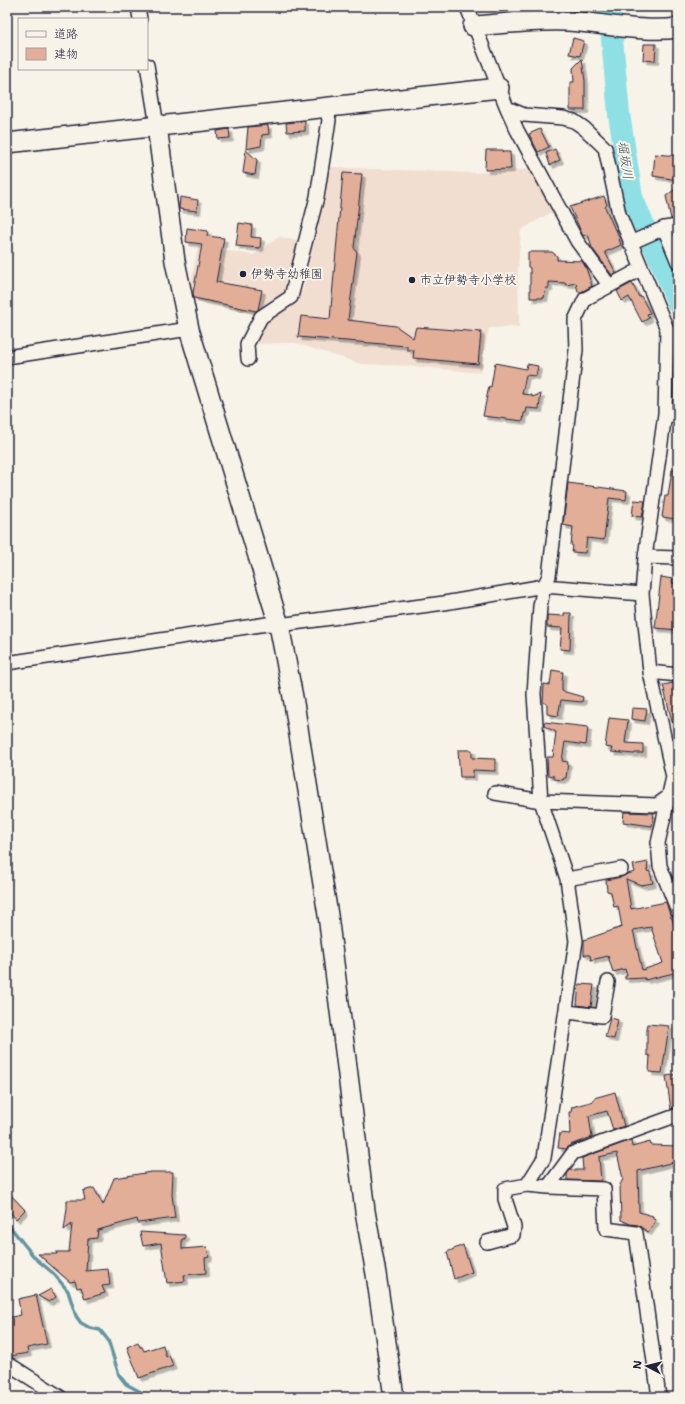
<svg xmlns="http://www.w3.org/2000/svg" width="685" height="1404" font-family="'Shantell Sans','Klee One',sans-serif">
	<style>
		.built { fill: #f1ded0 }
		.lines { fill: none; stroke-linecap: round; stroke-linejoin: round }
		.stream { stroke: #6394a1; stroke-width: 3.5 }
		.river { stroke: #8ee0e5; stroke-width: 22 }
		.building { fill: #e3ae97; stroke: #22223b; fill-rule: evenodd; filter: url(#shadow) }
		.street-casing { stroke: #22223b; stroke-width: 16 }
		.secondary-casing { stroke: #22223b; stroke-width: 22 }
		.street { stroke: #f7f3e8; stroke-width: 13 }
		.secondary { stroke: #f7f3e8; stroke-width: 19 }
		.poi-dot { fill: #22223b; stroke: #f7f3e8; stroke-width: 1.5 }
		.labels { text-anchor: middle; stroke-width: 4; stroke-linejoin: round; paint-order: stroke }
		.poi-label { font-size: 12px; fill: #22223b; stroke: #f7f3e8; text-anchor: start }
		.water-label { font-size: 13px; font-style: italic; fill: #3d5266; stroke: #f7f3e8 }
	</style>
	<defs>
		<filter id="shadow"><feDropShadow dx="3.5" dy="3.5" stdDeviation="0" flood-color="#0004"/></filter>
	</defs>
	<rect width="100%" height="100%" fill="#f7f3e8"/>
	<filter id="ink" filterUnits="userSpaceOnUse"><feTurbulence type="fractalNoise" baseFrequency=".025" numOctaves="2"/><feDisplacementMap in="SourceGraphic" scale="8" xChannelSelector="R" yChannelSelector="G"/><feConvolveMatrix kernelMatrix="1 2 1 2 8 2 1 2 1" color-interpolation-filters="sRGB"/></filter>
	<g filter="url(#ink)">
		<path class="built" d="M330 167 472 173 533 169 555 210 521 230 518 270 519 327 489 328 480 373 413 366 361 364 295 343 254 344 267 318 289 306 303 290Z
			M279 237 303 241 288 293 257 315 188 298 198 246 253 255Z"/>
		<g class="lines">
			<path class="stream" d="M7 1223 35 1258 53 1273 68 1291 76 1316 81 1323 90 1328 100 1330 108 1340 119 1375 126 1384 150 1397"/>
			<path class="river" d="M609 7 619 114 632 197 642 221 661 262 678 303"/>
		</g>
		<path class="building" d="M573 38 584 41 580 56 569 54Z
			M644 44H656L655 61 643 60Z
			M582 59 585 81V110H570V82H574L573 68Z
			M305 121V131L287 132 286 123Z
			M268 125 269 134 262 135 261 146 246 149 248 127Z
			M229 129 230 138 218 139 217 131Z
			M540 129 549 147 538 152 529 134Z
			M555 149 560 160 550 165 546 153Z
			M246 150 257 160 255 175 243 173Z
			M486 150H503L502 152H510L511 169 485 170Z
			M655 154 678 156V180L653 176Z
			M343 173 362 174 354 248 357 252 348 320 396 326 413 338 416 327 481 332 478 364 413 358 414 350H407V346L298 337 301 316 330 319Z
			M678 187V218L671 219 666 196Z
			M604 196 607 205 605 207 615 230 616 229 621 245 605 252 616 273 612 275 592 248 588 234 583 236 570 207Z
			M180 197 198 200 197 211 179 209Z
			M239 223 252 225 251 237 261 238 260 248 236 246Z
			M187 228 208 231 207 236 224 238 216 282 262 290 258 310 256 311 194 298 193 293 202 244 186 242Z
			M528 252H552L557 256V260L582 261 586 268 592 286 581 292H578L576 283 566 285 565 283 549 282V288H546L544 298H530V268L528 267Z
			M632 283 639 297 641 296 650 313 647 314 649 318 642 322 629 297 622 301 617 291Z
			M495 363 526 369 527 364 538 366 536 376 526 375 522 394 532 395V397L541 394 539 409 527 408 526 413H524L523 421 483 416 489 386 491 387Z
			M672 470H678V507L676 519 662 517 665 496H668Z
			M568 483 627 491 626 500 609 498 604 540 587 538 585 553 572 552 573 546 571 545 573 527 563 525Z
			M634 500 645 501 642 517 632 516Z
			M661 577 673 579 672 583H678V596L674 618H678V630L655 628Z
			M564 613H571L570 650 560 649 562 628 547 627V615L564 616Z
			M552 670 563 672 562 682V691L583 697 582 702 561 700 558 716 547 714V704L543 702 544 684 550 685Z
			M673 683H678V730H674L663 685Z
			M632 708 647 709 645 721 631 719Z
			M609 718 628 720 625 743 643 744V753H635L634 754 611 752 612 748 605 747Z
			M544 722 588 727 586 745 565 742 562 761 568 762 566 778H564L563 780 554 779V776L548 775 547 757H553L556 732 544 726Z
			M458 750H472V758L495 759V771L473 770V777H460Z
			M624 812 654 813 652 826 623 822Z
			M648 862 647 871 650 872 653 883 641 885 626 879 631 909 666 902 671 918H672L678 941V972L645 980V978L625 979V976H627L625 969 613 972 608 956 591 960 590 955H584V940L622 927 618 906 614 907 611 892 607 891 606 880 622 877 627 874 635 872 633 865ZM651 927 663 963 642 970 633 930Z
			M579 984 594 985 591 1007 577 1005Z
			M610 1018 618 1020 614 1039 605 1037Z
			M648 1024 669 1026 662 1073 649 1072 650 1056 647 1055V1030Z
			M678 1074V1107L671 1109 666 1076Z
			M615 1092 624 1126 613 1130 607 1111 589 1116 592 1137 570 1145 566 1149 558 1148 560 1133 570 1134 569 1112H571L572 1107 594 1101V1098Z
			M631 1140 632 1147 650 1142 651 1145 678 1146V1161L638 1171 639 1212 653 1216V1219L656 1220 648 1232 638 1225 630 1224 621 1220 620 1185 623 1179 617 1153 599 1157 601 1181 567 1180V1174L570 1170H583L582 1158Z
			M151 1172H173L172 1195 175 1218 138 1223 137 1219 98 1230 97 1238 88 1239 86 1271 108 1269 110 1285 102 1286 105 1293 85 1299 81 1287 77 1288 75 1281 70 1282 38 1254H57L56 1252H69L72 1224 64 1230 67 1208V1200H85L83 1191 94 1188 103 1205 114 1178Z
			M7 1191 25 1210 16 1219 7 1209Z
			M140 1232 185 1235V1239H182V1249L207 1247 209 1257 205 1258 206 1273 184 1275 185 1281 167 1283 161 1243 143 1246Z
			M463 1245 472 1272 454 1279 447 1252Z
			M51 1289 56 1297 49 1302 38 1296Z
			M36 1295 47 1344 27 1348 28 1353 10 1356 7 1341V1318L21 1315 18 1299Z
			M138 1342 140 1347H142L144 1351 163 1345 166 1357 169 1355 173 1366 139 1378 127 1347Z"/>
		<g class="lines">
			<defs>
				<path id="street" d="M138 7 140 19
					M467 7 507 108 524 115 563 118 574 121 584 128 605 148 619 214 667 329 665 414 645 557 642 594 650 672 673 777 658 843 660 866 678 911
					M147 65 157 126
					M507 108 517 130 577 241 609 285
					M664 228 678 262
					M630 243 664 228 678 226
					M7 357 189 329
					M248 359 247 344 261 317 291 297 317 197 329 120 326 107
					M665 414 678 416
					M645 557 678 558
					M7 663 267 624 279 625 444 603 544 586 642 594
					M650 672 678 675
					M495 793 541 801 657 805 668 797 678 800
					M567 879 621 869
					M567 1012 602 1016 608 982
					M527 1185 544 1158 576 941 567 879 541 801 534 694 540 606 544 586 549 576 576 350 575 320 585 299 641 269
					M548 1187 604 1189 606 1229 636 1233 659 1397
					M487 1242 513 1235 514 1227 505 1199V1189L527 1185 548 1187 573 1153 678 1115
					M7 1363 60 1397"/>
				<path id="secondary" d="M473 26C505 24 537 19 568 21 602 23 644 33 678 28
					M157 126 175 261 189 329 279 625 293 697 328 915 365 1211 376 1274 394 1397
					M7 143 499 88"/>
			</defs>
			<use href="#street" class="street-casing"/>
			<use href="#secondary" class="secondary-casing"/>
			<use href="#street" class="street"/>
			<use href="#secondary" class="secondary"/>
		</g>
	</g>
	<g class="poi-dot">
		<circle cx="243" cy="274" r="4"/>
		<circle cx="412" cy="280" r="4"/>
	</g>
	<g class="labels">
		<g class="poi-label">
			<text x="251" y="278">伊勢寺幼稚園</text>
			<text x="420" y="284">市立伊勢寺小学校</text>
		</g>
		<g class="water-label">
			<text transform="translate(626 160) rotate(81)" y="5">堀坂川</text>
		</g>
	</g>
	<rect width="685" height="1404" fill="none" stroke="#f7f3e8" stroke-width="24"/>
	<rect x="12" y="12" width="661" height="1380" fill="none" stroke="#22223b" stroke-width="1.5" filter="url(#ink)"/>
	<rect x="18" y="18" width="130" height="52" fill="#f7f3e8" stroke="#a29fa3"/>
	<rect x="26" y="31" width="20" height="6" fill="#f7f3e8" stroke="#a29fa3"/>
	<text x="54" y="38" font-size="12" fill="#22223b">道路</text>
	<rect x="26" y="48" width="20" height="12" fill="#e3ae97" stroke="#a29fa3"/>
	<text x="54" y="58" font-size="12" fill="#22223b">建物</text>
	<g transform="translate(647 1366) rotate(277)" stroke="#f7f3e8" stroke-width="3" paint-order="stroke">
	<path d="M0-3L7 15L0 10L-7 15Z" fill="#22223b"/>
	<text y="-6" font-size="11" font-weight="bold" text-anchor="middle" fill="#22223b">N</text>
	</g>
</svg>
